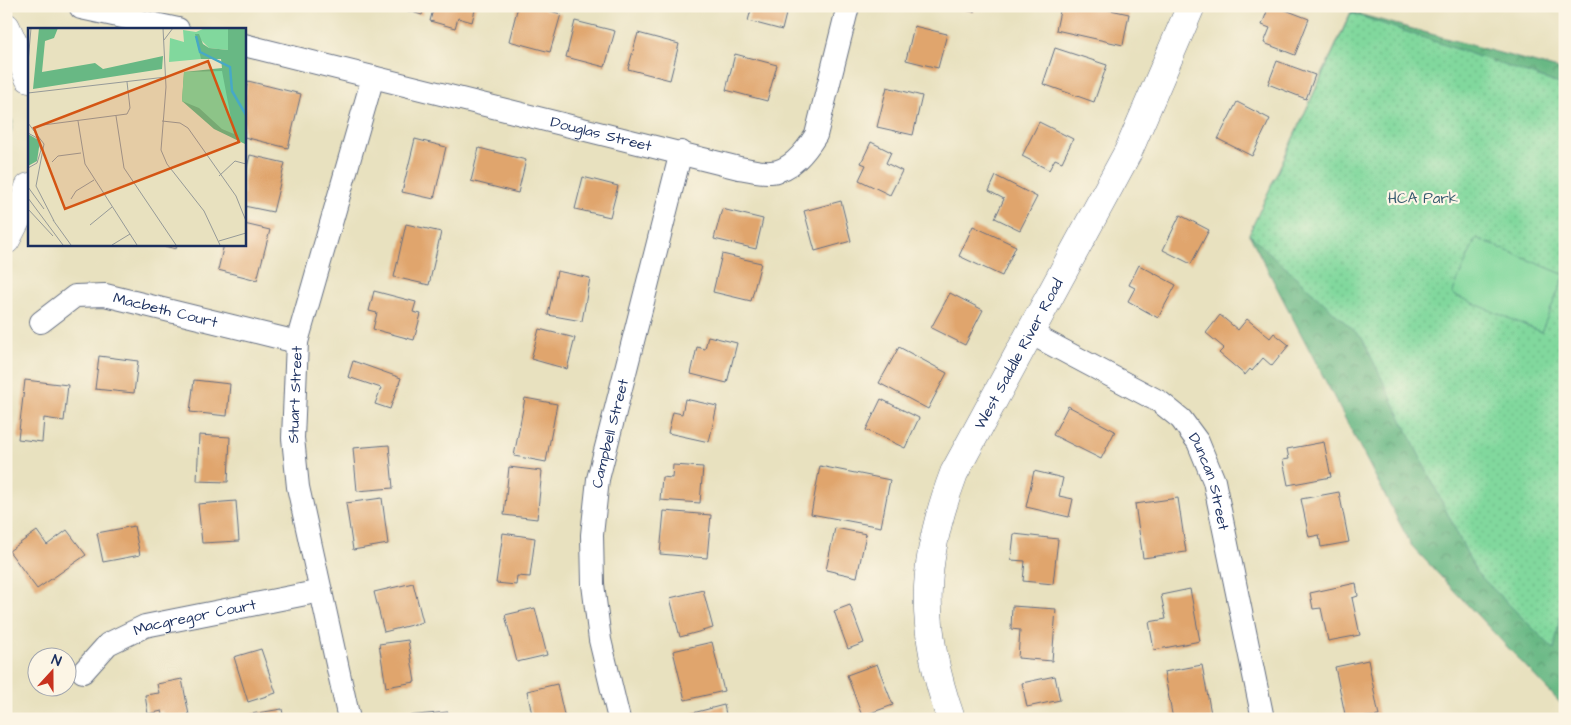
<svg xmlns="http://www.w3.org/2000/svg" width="1571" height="725" font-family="'Architects Daughter',sans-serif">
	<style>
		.forest { fill: url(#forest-crowns); stroke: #427471 }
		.park { fill: url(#park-dots); stroke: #4e847e }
		.garden { fill: #81d89d; stroke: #4e847e }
		.building { fill: #e0a56d }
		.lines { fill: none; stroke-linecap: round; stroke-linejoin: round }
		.street-casing { stroke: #636d80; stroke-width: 24 }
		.secondary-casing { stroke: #636d80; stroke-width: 29 }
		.highway-casing { stroke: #636d80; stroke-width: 29 }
		.street { stroke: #fff; stroke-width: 22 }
		.secondary { stroke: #fff; stroke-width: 28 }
		.highway { stroke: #fff; stroke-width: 28 }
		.labels { text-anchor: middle; stroke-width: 4.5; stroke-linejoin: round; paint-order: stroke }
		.street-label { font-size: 15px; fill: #1b2f5e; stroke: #fcf5e5 }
		.park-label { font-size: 15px; fill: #34596e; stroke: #fcf5e5 }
		.inset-river { fill: none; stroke: #47a9c6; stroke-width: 2.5 }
		.inset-road { fill: none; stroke: #969a98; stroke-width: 1 }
		.view { fill: #d45514; fill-opacity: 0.15; stroke: #d45514; stroke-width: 2.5 }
		.inset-edge { fill: none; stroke: #1b2f5e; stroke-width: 2.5 }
	</style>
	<defs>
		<pattern id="forest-crowns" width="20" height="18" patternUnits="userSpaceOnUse" patternTransform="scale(1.25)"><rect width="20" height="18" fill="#68b884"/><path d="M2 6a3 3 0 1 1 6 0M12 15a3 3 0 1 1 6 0" fill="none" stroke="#55966f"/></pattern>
		<pattern id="park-dots" width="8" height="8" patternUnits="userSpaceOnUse" patternTransform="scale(1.25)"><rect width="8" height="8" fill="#81d89d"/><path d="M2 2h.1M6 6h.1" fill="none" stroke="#6fba8a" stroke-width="1.8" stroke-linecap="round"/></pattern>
	</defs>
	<rect width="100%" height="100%" fill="#fcf5e5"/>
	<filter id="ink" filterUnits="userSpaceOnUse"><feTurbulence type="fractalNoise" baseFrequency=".02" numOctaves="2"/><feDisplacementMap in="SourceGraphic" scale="10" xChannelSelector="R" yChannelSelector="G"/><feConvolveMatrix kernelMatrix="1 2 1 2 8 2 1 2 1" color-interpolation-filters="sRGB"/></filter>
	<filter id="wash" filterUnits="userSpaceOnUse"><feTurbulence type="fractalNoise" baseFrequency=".0096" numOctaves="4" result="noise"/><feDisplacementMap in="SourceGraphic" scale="20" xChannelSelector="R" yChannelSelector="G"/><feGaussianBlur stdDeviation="1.12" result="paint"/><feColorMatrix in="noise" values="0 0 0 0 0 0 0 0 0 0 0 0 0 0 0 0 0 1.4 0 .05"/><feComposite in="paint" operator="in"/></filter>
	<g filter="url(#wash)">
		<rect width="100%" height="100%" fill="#e8e1bf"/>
		<path class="forest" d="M1351 12 1565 71V708L1411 545 1249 234Z
			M6 109 13 122 6 157Z"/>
		<path class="park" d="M1351 13 1565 86V590L1554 649 1476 572 1362 338 1249 234Z"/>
		<path class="garden" d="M1476 238 1565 275 1541 332 1452 294Z"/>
		<g id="blocks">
			<path class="building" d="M392 6H424L422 15Z
				M434 6H476L472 22 458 18 455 28 430 21Z
				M518 6H533L561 14 550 52 509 41Z
				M752 6H788L782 30 748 21Z
				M948 6H975L974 12Z
				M1061 6H1092L1129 14 1123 45 1056 30Z
				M1269 6H1275L1309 19 1295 55 1264 43 1270 28 1262 25Z
				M575 21 615 31 605 67 566 57Z
				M914 26 947 34 938 68 906 60Z
				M638 33 679 44 670 80 628 69Z
				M1055 48 1107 65 1094 102 1043 84Z
				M735 54 777 65 767 101 726 90Z
				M1277 61 1315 75 1306 99 1268 84Z
				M248 81 301 94 288 148 244 137V100Z
				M887 87 922 96 913 135 877 127Z
				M1237 102 1270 119 1252 156 1218 139Z
				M1039 122 1073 139 1062 162 1055 159 1049 170 1022 156Z
				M415 139 446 147 434 199 402 192Z
				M871 142 891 152 886 163 902 171 890 195 859 180 866 165 861 163Z
				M479 148 526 160 518 193 471 181Z
				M250 155 285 163 273 212 244 206V179Z
				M996 176 1037 197 1020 230 995 218 1004 199 989 191Z
				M583 177 618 186 610 217 575 209Z
				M841 201 851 241 815 251 804 211Z
				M722 209 763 219 756 249 714 239Z
				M1180 215 1209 230 1191 264 1163 250Z
				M244 224 270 230 257 280 218 270 224 244H244Z
				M406 224 441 232 429 285 394 277Z
				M973 226 1016 246 1002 276 959 256Z
				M157 244H177L176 249Z
				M722 254 761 263 751 301 713 292Z
				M1139 265 1176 285 1158 318 1128 301 1135 288 1129 285Z
				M557 271 590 278 582 321 548 315Z
				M374 291 416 302 413 312 421 314 414 340 373 329 377 313 369 311Z
				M950 293 983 310 965 345 931 328Z
				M1220 315 1238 330 1247 319 1270 338 1274 333 1289 345 1272 366 1263 358 1252 371 1250 369 1245 375 1219 353 1224 348 1206 333Z
				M539 329 575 338 567 369 531 359Z
				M708 336 737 343 727 383 691 374 697 347 705 349Z
				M899 347 947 373 928 409 879 383Z
				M99 356 138 361 134 393 95 389Z
				M353 361 401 378 390 409 375 404 381 388 348 377Z
				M25 380 68 385 64 421 44 418 42 442 18 439Z
				M194 380 230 384 227 416 190 412Z
				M525 398 557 404 546 462 514 456Z
				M685 399 717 406 709 442 668 433 673 412 682 414Z
				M881 399 919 418 905 448 866 430Z
				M1068 406 1115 431 1101 459 1053 435Z
				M199 435 230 437 228 482 197 481Z
				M1324 442 1331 477 1288 485 1283 460 1289 459 1287 449Z
				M389 445 393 488 357 491 353 448Z
				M673 465 703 467 700 503 660 500 662 477 672 478Z
				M820 466 890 480 881 527 811 514Z
				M509 467 542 471 537 519 504 515Z
				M1034 471 1063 478 1059 496 1073 499 1069 517 1026 507Z
				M1339 492 1349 542 1321 547 1319 535 1309 537 1301 499Z
				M382 498 388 544 353 550 346 503Z
				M1178 498 1186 552 1143 558 1135 504Z
				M236 501 239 541 202 543 198 504Z
				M664 511 711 515 707 558 660 554Z
				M134 526 140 555 103 562 97 533Z
				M835 528 866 534 857 577 826 570Z
				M67 530 86 555 37 589 9 551 37 531 47 545Z
				M503 533 535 538 530 577 517 576 516 585 496 583Z
				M1014 534 1058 539 1053 584 1023 581 1025 561 1011 560Z
				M413 583 423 622 384 632 374 592Z
				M1356 583 1358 596 1352 598 1360 635 1328 641 1321 608 1313 609 1310 593Z
				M1190 589 1200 641 1154 650 1149 622 1166 619 1161 595Z
				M703 590 713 628 680 637 670 598Z
				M850 605 864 643 848 649 834 611Z
				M1012 606 1056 609 1052 661 1018 658 1020 630 1011 629Z
				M535 608 547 655 517 662 505 615Z
				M408 640 415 682 386 687 379 644Z
				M712 642 724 691 685 700 673 651Z
				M261 649 276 693 248 702 234 657Z
				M1368 660 1379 716 1346 719 1335 667Z
				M877 664 893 705 862 716 847 675Z
				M1202 665 1212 719H1173L1164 672Z
				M1055 676 1060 700 1027 707 1022 683Z
				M182 679 189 715 164 719 162 711 148 714 145 695 159 693 157 684Z
				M557 684 565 719H533L527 691Z
				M724 705 727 719H686L685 715Z
				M282 709 284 719H240L239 716Z
				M448 712 449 719H407V716Z"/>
		</g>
	</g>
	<g filter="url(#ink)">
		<use href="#blocks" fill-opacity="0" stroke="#636d80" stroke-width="1"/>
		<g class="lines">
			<defs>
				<g id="street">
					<path d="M81 8 178 29"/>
					<path id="s1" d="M244 45 739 168C748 169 761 173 771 172 791 171 806 151 816 135L848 6"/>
					<path id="s2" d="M41 322 75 296 105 295 297 342"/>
					<path id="s3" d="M1030 333 1160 402 1181 419 1198 442 1214 481 1263 719"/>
					<path id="s4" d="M83 672 108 644 145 626 321 591"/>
					<path id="s5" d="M349 719 298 487 293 438 297 342 373 77"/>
					<path id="s6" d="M619 719 600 640 593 584 592 535 598 479 681 152"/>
				</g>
				<g id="secondary">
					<path id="s7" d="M951 719C919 628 920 563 954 473L1128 152 1191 6"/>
				</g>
				<path id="highway" d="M6 27 29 78
					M6 240 21 211 29 187"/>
			</defs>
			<use href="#street" class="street-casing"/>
			<use href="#secondary" class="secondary-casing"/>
			<use href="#highway" class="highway-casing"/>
			<use href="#street" class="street"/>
			<use href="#secondary" class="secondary"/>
			<use href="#highway" class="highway"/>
		</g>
	</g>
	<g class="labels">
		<g class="street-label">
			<text dy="5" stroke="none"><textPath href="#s1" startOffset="368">Douglas Street</textPath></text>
			<text dy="5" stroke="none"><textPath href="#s2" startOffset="135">Macbeth Court</textPath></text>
			<text dy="5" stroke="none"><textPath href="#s7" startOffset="388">West Saddle River Road</textPath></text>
			<text dy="5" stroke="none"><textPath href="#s5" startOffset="330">Stuart Street</textPath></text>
			<text dy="5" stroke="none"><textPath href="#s6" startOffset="290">Campbell Street</textPath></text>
			<text dy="5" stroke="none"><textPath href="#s3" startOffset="244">Duncan Street</textPath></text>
			<text dy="5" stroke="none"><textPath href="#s4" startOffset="129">Macgregor Court</textPath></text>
		</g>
		<g class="park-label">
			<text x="1423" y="203">HCA Park</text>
		</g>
	</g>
	<g transform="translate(28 28)">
		<rect width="218" height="218" fill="#e8e1bf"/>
		<path d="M177 0H200V22L181 20 172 11 173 31 141 34 142 10 156 14 155 2 168 4Z" fill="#81d89d"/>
		<path d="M11 0H30L26 10 17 13 14 44 67 35 75 41 135 28 134 41 5 61ZM200 0H217V116L186 101 154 73 156 44 194 40 193 31H173L167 6H171L175 16 181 20 200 22ZM0 106 12 113 9 133 0 138Z" fill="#68b884"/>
		<path d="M194 43 206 106 194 101 171 80 154 73 156 44Z" fill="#81d89d"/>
		<path class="inset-river" d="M168 8 172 24 202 39 204 63 218 87"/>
		<path class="inset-road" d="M135 0 138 59 133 122 139 136 176 183 192 217M136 12 145 0M0 35 3 0M0 65 138 49M88 88 96 140 148 217M50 93 57 136 109 217M134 93 152 95 160 100 208 168 218 193M0 95 16 116 8 158 26 193M15 97 99 86 102 80 99 54M0 105 9 110 13 122 9 135 0 140M24 134 30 128 53 125M191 148 207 133 218 136M0 159 16 181M0 170 35 217M43 171 48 163 66 152M0 181 25 208M25 192 43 217M62 197 84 179M191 213 218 205M84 217 102 206"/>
		<path class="view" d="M180 33 211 114 37 181 6 100Z"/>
		<rect width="218" height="218" class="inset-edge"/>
	</g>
	<rect width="1571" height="725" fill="none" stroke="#fcf5e5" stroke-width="25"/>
	<g transform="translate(52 672) rotate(21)"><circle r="24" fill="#fcf5e5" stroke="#a2a6af"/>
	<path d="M0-4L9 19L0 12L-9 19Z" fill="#c8321e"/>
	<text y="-8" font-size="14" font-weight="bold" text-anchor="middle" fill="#1b2f5e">N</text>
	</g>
</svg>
